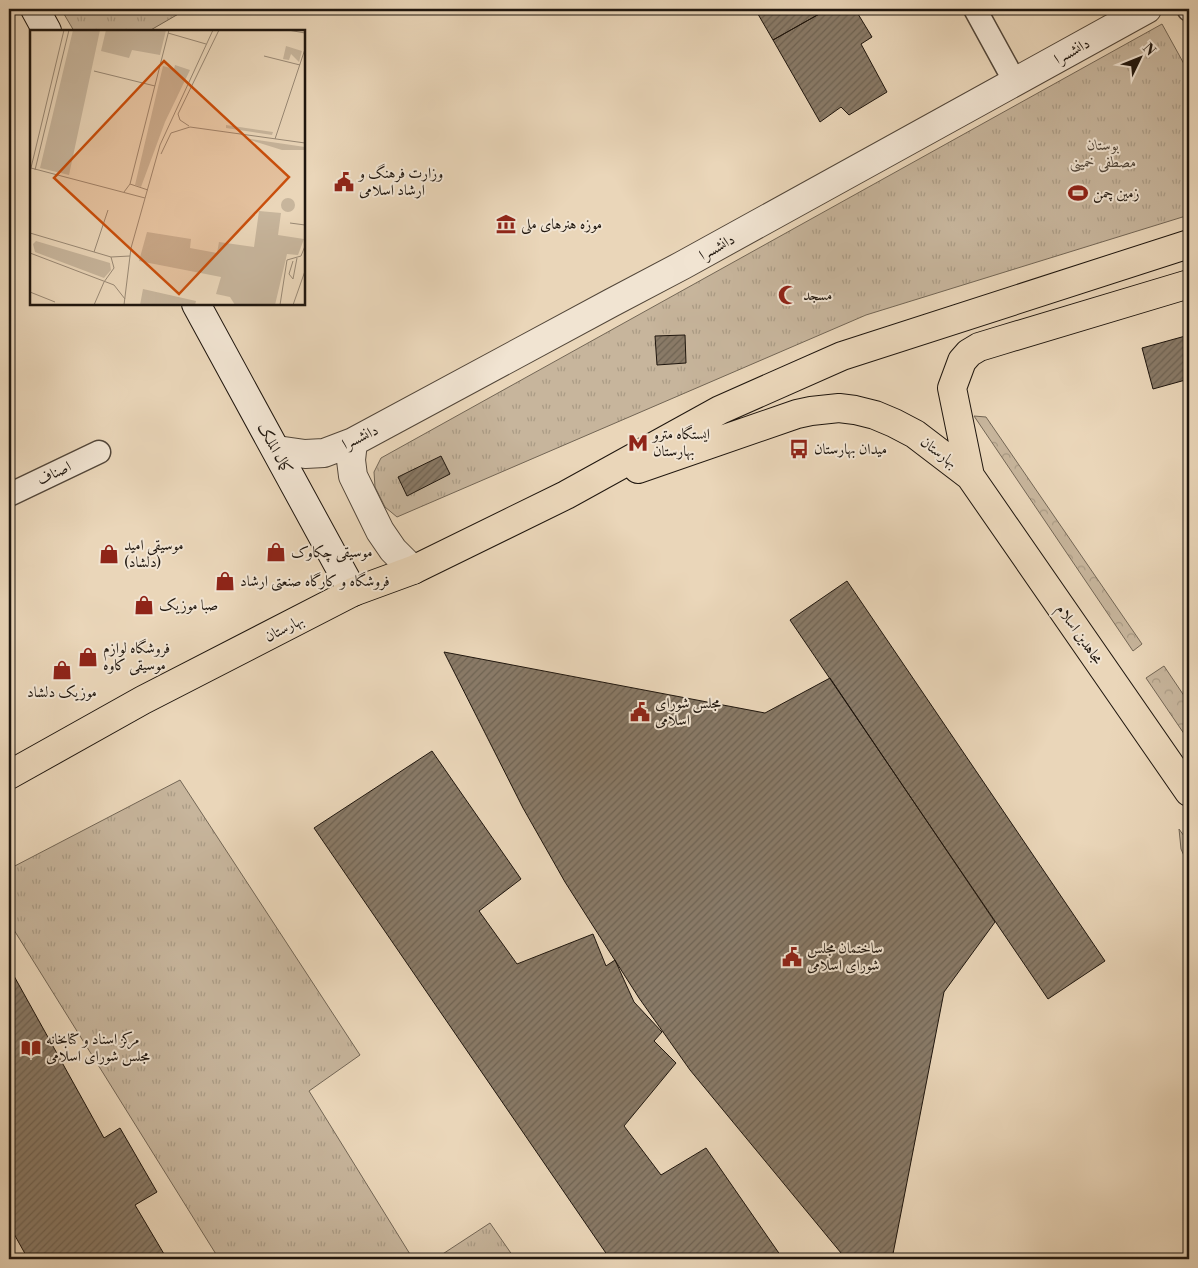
<svg xmlns="http://www.w3.org/2000/svg" width="1198" height="1268" font-family="'Libre Bodoni',Amiri,serif">
	<style>
		.green { fill: #c7b59c; stroke: #736655 }
		.forest { fill: url(#forest-crowns); stroke: #736655 }
		.park { fill: url(#park-tufts); stroke: #736655 }
		.building { fill: url(#building-hatch); stroke: #1f160e }
		.lines { fill: none; stroke-linecap: round; stroke-linejoin: round }
		.minor-casing { stroke: #524639; stroke-width: 25 }
		.tertiary-casing { stroke: #524639; stroke-width: 30 }
		.secondary-casing { stroke: #1f160e; stroke-width: 30 }
		.primary-casing { stroke: #1f160e; stroke-width: 30 }
		.minor { stroke: #f1e4d2; stroke-width: 22 }
		.tertiary { stroke: #f1e4d2; stroke-width: 28 }
		.secondary { stroke: #f1e4d2; stroke-width: 28 }
		.primary { stroke: #ead6b9; stroke-width: 28 }
		.labels { text-anchor: middle; stroke-width: 4; stroke-linejoin: round; paint-order: stroke }
		.street-label { font-size: 15px; fill: #1f160e; stroke: #f1e4d2 }
		.park-label { font-size: 15px; font-style: italic; fill: #514639; stroke: #f1e4d2 }
		.poi-label { font-size: 15px; fill: #1f160e; stroke: #f1e4d2; text-anchor: start }
		.inset-road { fill: none; stroke: #998975; stroke-width: 1 }
		.view { fill: #ca4f0c; fill-opacity: 0.15; stroke: #ca4f0c; stroke-width: 2.5 }
		.inset-edge { fill: none; stroke: #1f160e; stroke-width: 2.5 }
	</style>
	<defs>
		<pattern id="forest-crowns" width="20" height="18" patternUnits="userSpaceOnUse" patternTransform="scale(1.25)"><rect width="20" height="18" fill="#c7b59c"/><path d="M2 6a3 3 0 1 1 6 0M12 15a3 3 0 1 1 6 0" fill="none" stroke="#aa9b85"/></pattern>
		<pattern id="park-tufts" width="24" height="20" patternUnits="userSpaceOnUse" patternTransform="scale(1.25)"><rect width="24" height="20" fill="#c7b59c"/><path d="M3 7l-1-3M5 7V3M7 7l1-3M15 17l-1-3M17 17v-4M19 17l1-3" fill="none" stroke="#aa9b85"/></pattern>
		<pattern id="building-hatch" width="6" height="6" patternUnits="userSpaceOnUse" patternTransform="scale(1.25)"><rect width="6" height="6" fill="#897a67"/><path d="M-1 1l2-2M0 6l6-6M5 7l2-2" fill="none" stroke="#6f6353"/></pattern>
	</defs>
	<rect width="100%" height="100%" fill="#ead6b9"/>
	<filter id="stains"><feTurbulence type="fractalNoise" baseFrequency=".004" numOctaves="4"/><feColorMatrix values="0 0 0 0 .2 0 0 0 0 .09 0 0 0 0 .02 0 0 0 .5 -.17"/></filter>
	<radialGradient id="worn" r=".72"><stop offset=".6" stop-color="#630" stop-opacity="0"/><stop offset="1" stop-color="#630" stop-opacity=".3"/></radialGradient>
	<path class="green" d="M1179 829 1189 843V867L1181 849Z"/>
	<path class="forest" d="M974 416 986 417 1142 644 1133 651Z
		M1164 666 1189 703V741L1146 678Z"/>
	<path class="park" d="M61 9H187L149 31H74Z
		M1162 24 1189 73V215L866 315 397 517 385 507 375 487 374 472 381 458Z
		M180 780 360 1055 309 1091 413 1259H219L9 922V869Z
		M490 1223 515 1259H435Z"/>
	<path class="building" d="M755 9H828L773 40Z
		M828 9H841L842 11 847 9H855L872 37 861 44 887 92 849 115 841 107 820 122 773 40Z
		M685 335 686 363 657 365 655 336Z
		M1189 335V379L1153 389 1142 348Z
		M441 456 450 474 407 496 398 477Z
		M847 581 1105 961 1048 999 790 620Z
		M444 652 765 713 830 678 995 922 944 992 892 1259H846L690 1070 639 998 565 882 523 808Z
		M432 751 521 879 479 911 517 964 593 934 606 966 615 960 634 1002 662 1032 654 1041 676 1063 624 1126 661 1175 706 1148 783 1259H610L314 828Z
		M9 967 104 1138 120 1128 157 1192 135 1205 167 1259H28L9 1225Z"/>
	<g class="lines">
		<defs>
			<path id="minor" d="M975 9 1015 82
				M1189 9V10
				M9 495 99 452"/>
			<path id="tertiary" d="M353 442 351 460 353 476 380 531 393 550 413 570
				M277 450 305 454 324 453 353 442 611 303 683 265 1147 9"/>
			<path id="secondary" d="M35 9 47 31
				M196 304 353 592"/>
			<path id="primary" d="M638 469 797 414 811 411 839 408 855 410 875 415 894 423 915 434 970 476 1189 792
				M970 476 952 388 962 361 969 353 979 347 1002 340 1189 284
				M9 775 143 700 353 592 413 570 566 495 720 410 842 356 1189 244"/>
		</defs>
		<use href="#minor" class="minor-casing"/>
		<use href="#tertiary" class="tertiary-casing"/>
		<use href="#secondary" class="secondary-casing"/>
		<use href="#primary" class="primary-casing"/>
		<use href="#minor" class="minor"/>
		<use href="#tertiary" class="tertiary"/>
		<use href="#secondary" class="secondary"/>
		<use href="#primary" class="primary"/>
	</g>
	<defs>
		<symbol id="civic-bare" viewBox="-9 -9 18 18"><path d="M-.6-6.5H3V-4.5H.6V-3L4-1V1h2V6H-6V1h2V-1L-.6-3ZM-1.2 2.5V6h2.4V2.5Z" fill="#8f2418" stroke="#f1e4d2" stroke-width="2.5" paint-order="stroke"/></symbol>
		<symbol id="stadium-bare" viewBox="-9 -9 18 18"><path d="M0-5a6.5 5 0 1 0 0 10a6.5 5 0 1 0 0-10ZM-3.5-1.8h7v3.6h-7Z" fill="#8f2418" stroke="#f1e4d2" stroke-width="2.5" paint-order="stroke"/></symbol>
		<symbol id="museum-bare" viewBox="-9 -9 18 18"><path d="M0-6L6-3V-2H-6V-3ZM-5-1h2V3h-2ZM-1-1h2V3h-2ZM3-1h2V3H3ZM-6 4H6V6H-6Z" fill="#8f2418" stroke="#f1e4d2" stroke-width="2.5" paint-order="stroke"/></symbol>
		<symbol id="mosque-bare" viewBox="-9 -9 18 18"><path d="M3.5-4.9A6 6 0 1 0 3.5 4.9A5 5 0 1 1 3.5-4.9Z" fill="#8f2418" stroke="#f1e4d2" stroke-width="2.5" paint-order="stroke"/></symbol>
		<symbol id="metro-bare" viewBox="-9 -9 18 18"><path d="M-5.5 5V-5H-3L0 0L3-5H5.5V5H3V-.5L0 4L-3-.5V5Z" fill="#8f2418" stroke="#f1e4d2" stroke-width="2.5" paint-order="stroke"/></symbol>
		<symbol id="bus-bare" viewBox="-9 -9 18 18"><path d="M-5-6H5V4H4V6H2V4H-2V6H-4V4H-5ZM-3.5-4V0h7V-4ZM-3.5 1.2v1.5H-2V1.2ZM2 1.2v1.5H3.5V1.2Z" fill="#8f2418" stroke="#f1e4d2" stroke-width="2.5" paint-order="stroke"/></symbol>
		<symbol id="shop-bare" viewBox="-9 -9 18 18"><path d="M-5-2.5h2.3a2.7 3.5 0 0 1 5.4 0H5L5.5 6h-11ZM-1.5-2.5h3a1.5 2.3 0 0 0-3 0Z" fill="#8f2418" stroke="#f1e4d2" stroke-width="2.5" paint-order="stroke"/></symbol>
		<symbol id="library-bare" viewBox="-9 -9 18 18"><path d="M-6-4Q-3-5.5-.7-3.5V5Q-3 3-6 4ZM6-4Q3-5.5 .7-3.5V5Q3 3 6 4Z" fill="#8f2418" stroke="#f1e4d2" stroke-width="2.5" paint-order="stroke"/></symbol>
	</defs>
	<g fill-rule="evenodd">
		<use href="#civic-bare" x="330" y="168" width="28" height="28"/>
		<use href="#stadium-bare" x="1064" y="179" width="28" height="28"/>
		<use href="#museum-bare" x="492" y="210" width="28" height="28"/>
		<use href="#mosque-bare" x="774" y="281" width="28" height="28"/>
		<use href="#metro-bare" x="624" y="429" width="28" height="28"/>
		<use href="#bus-bare" x="785" y="435" width="28" height="28"/>
		<use href="#shop-bare" x="262" y="538" width="28" height="28"/>
		<use href="#shop-bare" x="95" y="540" width="28" height="28"/>
		<use href="#shop-bare" x="211" y="567" width="28" height="28"/>
		<use href="#shop-bare" x="130" y="591" width="28" height="28"/>
		<use href="#shop-bare" x="74" y="643" width="28" height="28"/>
		<use href="#shop-bare" x="48" y="656" width="28" height="28"/>
		<use href="#civic-bare" x="626" y="698" width="28" height="28"/>
		<use href="#civic-bare" x="778" y="943" width="28" height="28"/>
		<use href="#library-bare" x="17" y="1034" width="28" height="28"/>
	</g>
	<g class="labels">
		<g class="street-label">
			<text transform="translate(1072 51) rotate(-29)" y="5">دانشسرا</text>
			<text transform="translate(717 247) rotate(-29)" y="5">دانشسرا</text>
			<text transform="translate(360 437) rotate(-25)" y="5">دانشسرا</text>
			<text transform="translate(275 448) rotate(61)" y="5">کمال الملک</text>
			<text transform="translate(939 452) rotate(37)" y="5">بهارستان</text>
			<text transform="translate(54 473) rotate(-26)" y="5">اصناف</text>
			<text transform="translate(284 628) rotate(-27)" y="5">بهارستان</text>
			<text transform="translate(1080 634) rotate(55)" y="5">مجاهدین اسلام</text>
		</g>
		<g class="park-label">
			<text x="1103" y="150">بوستان<tspan x="1103" dy="17">مصطفی خمینی</tspan></text>
		</g>
		<g class="poi-label">
			<text x="359" y="178">وزارت فرهنگ و<tspan x="359" dy="17">ارشاد اسلامی</tspan></text>
			<text x="1093" y="198">زمین چمن</text>
			<text x="521" y="229">موزه هنرهای ملی</text>
			<text x="803" y="300">مسجد</text>
			<text x="653" y="439">ایستگاه مترو<tspan x="653" dy="17">بهارستان</tspan></text>
			<text x="814" y="454">میدان بهارستان</text>
			<text x="124" y="550">موسیقی امید<tspan x="124" dy="17">(دلشاد)</tspan></text>
			<text x="291" y="557">موسیقی چکاوک</text>
			<text x="240" y="586">فروشگاه و کارگاه صنعتی ارشاد</text>
			<text x="159" y="610">صبا موزیک</text>
			<text x="103" y="653">فروشگاه لوازم<tspan x="103" dy="17">موسیقی کاوه</tspan></text>
			<text x="62" y="697" text-anchor="middle">موزیک دلشاد</text>
			<text x="655" y="708">مجلس شورای<tspan x="655" dy="17">اسلامی</tspan></text>
			<text x="807" y="953">ساختمان مجلس<tspan x="807" dy="17">شورای اسلامی</tspan></text>
			<text x="46" y="1044">مرکز اسناد و کتابخانه<tspan x="46" dy="17">مجلس شورای اسلامی</tspan></text>
		</g>
	</g>
	<g transform="translate(30 30)">
		<rect width="275" height="275" fill="#ead6b9"/>
		<path d="M76 0H136L130 25 102 20 99 28 71 21ZM214 108 275 117V120H252ZM251 175a7 7 0 1 1 14 0a7 7 0 1 1-14 0Z" fill="#c7b59c"/>
		<path d="M196 95 243 102 242 105 196 98ZM113 259 166 271 165 275H110Z" fill="#c7b59c"/>
		<path d="M43 0H70L39 145 10 138ZM256 16 272 21 269 32 261 24 259 30 253 29ZM145 35 160 40 135 92 111 157 105 155 133 36 144 39ZM229 181 251 183 248 205 274 209 268 225 257 224 245 275H205L200 267 186 264 191 247 109 231 117 202 161 209 160 218 187 223 189 212 224 217ZM6 211 80 233 81 240 74 248 5 222 3 214Z" fill="#c7b59c"/>
		<path class="inset-road" d="M258 0 275 3M138 3 176 14M234 26 270 35M64 41 125 56M159 96 150 90 148 84 189 0M245 109 275 19M131 124 141 103 160 97 275 113M1 138 115 168M5 140 39 0M0 142 34 0M100 154 118 160M94 162 100 154 139 0M260 193 275 195M0 203 81 227 100 226M64 222 78 180M0 223 84 255 95 269M263 231 259 244 263 249 267 228M74 252 84 238 81 227M0 262 25 272M64 275 74 252M94 275 101 218 130 115 183 0M250 275 257 230 271 226 275 216M263 275 275 241"/>
		<path class="view" d="M134 31 259 147 149 264 24 148Z"/>
		<rect width="275" height="275" class="inset-edge"/>
	</g>
	<rect width="1198" height="1268" fill="none" stroke="#ead6b9" stroke-width="30"/>
	<rect x="10" y="10" width="1178" height="1248" fill="none" stroke="#1f160e" stroke-width="2.5"/>
	<rect x="15" y="15" width="1168" height="1238" fill="none" stroke="#1f160e"/>
	<g transform="translate(1140 58) rotate(47)" stroke="#f1e4d2" stroke-width="4" paint-order="stroke">
	<path d="M0-4L9 19L0 12L-9 19Z" fill="#1f160e"/>
	<text y="-8" font-size="14" font-weight="bold" text-anchor="middle" fill="#1f160e">N</text>
	</g>
	<rect width="100%" height="100%" filter="url(#stains)"/>
	<rect width="100%" height="100%" fill="url(#worn)"/>
</svg>
